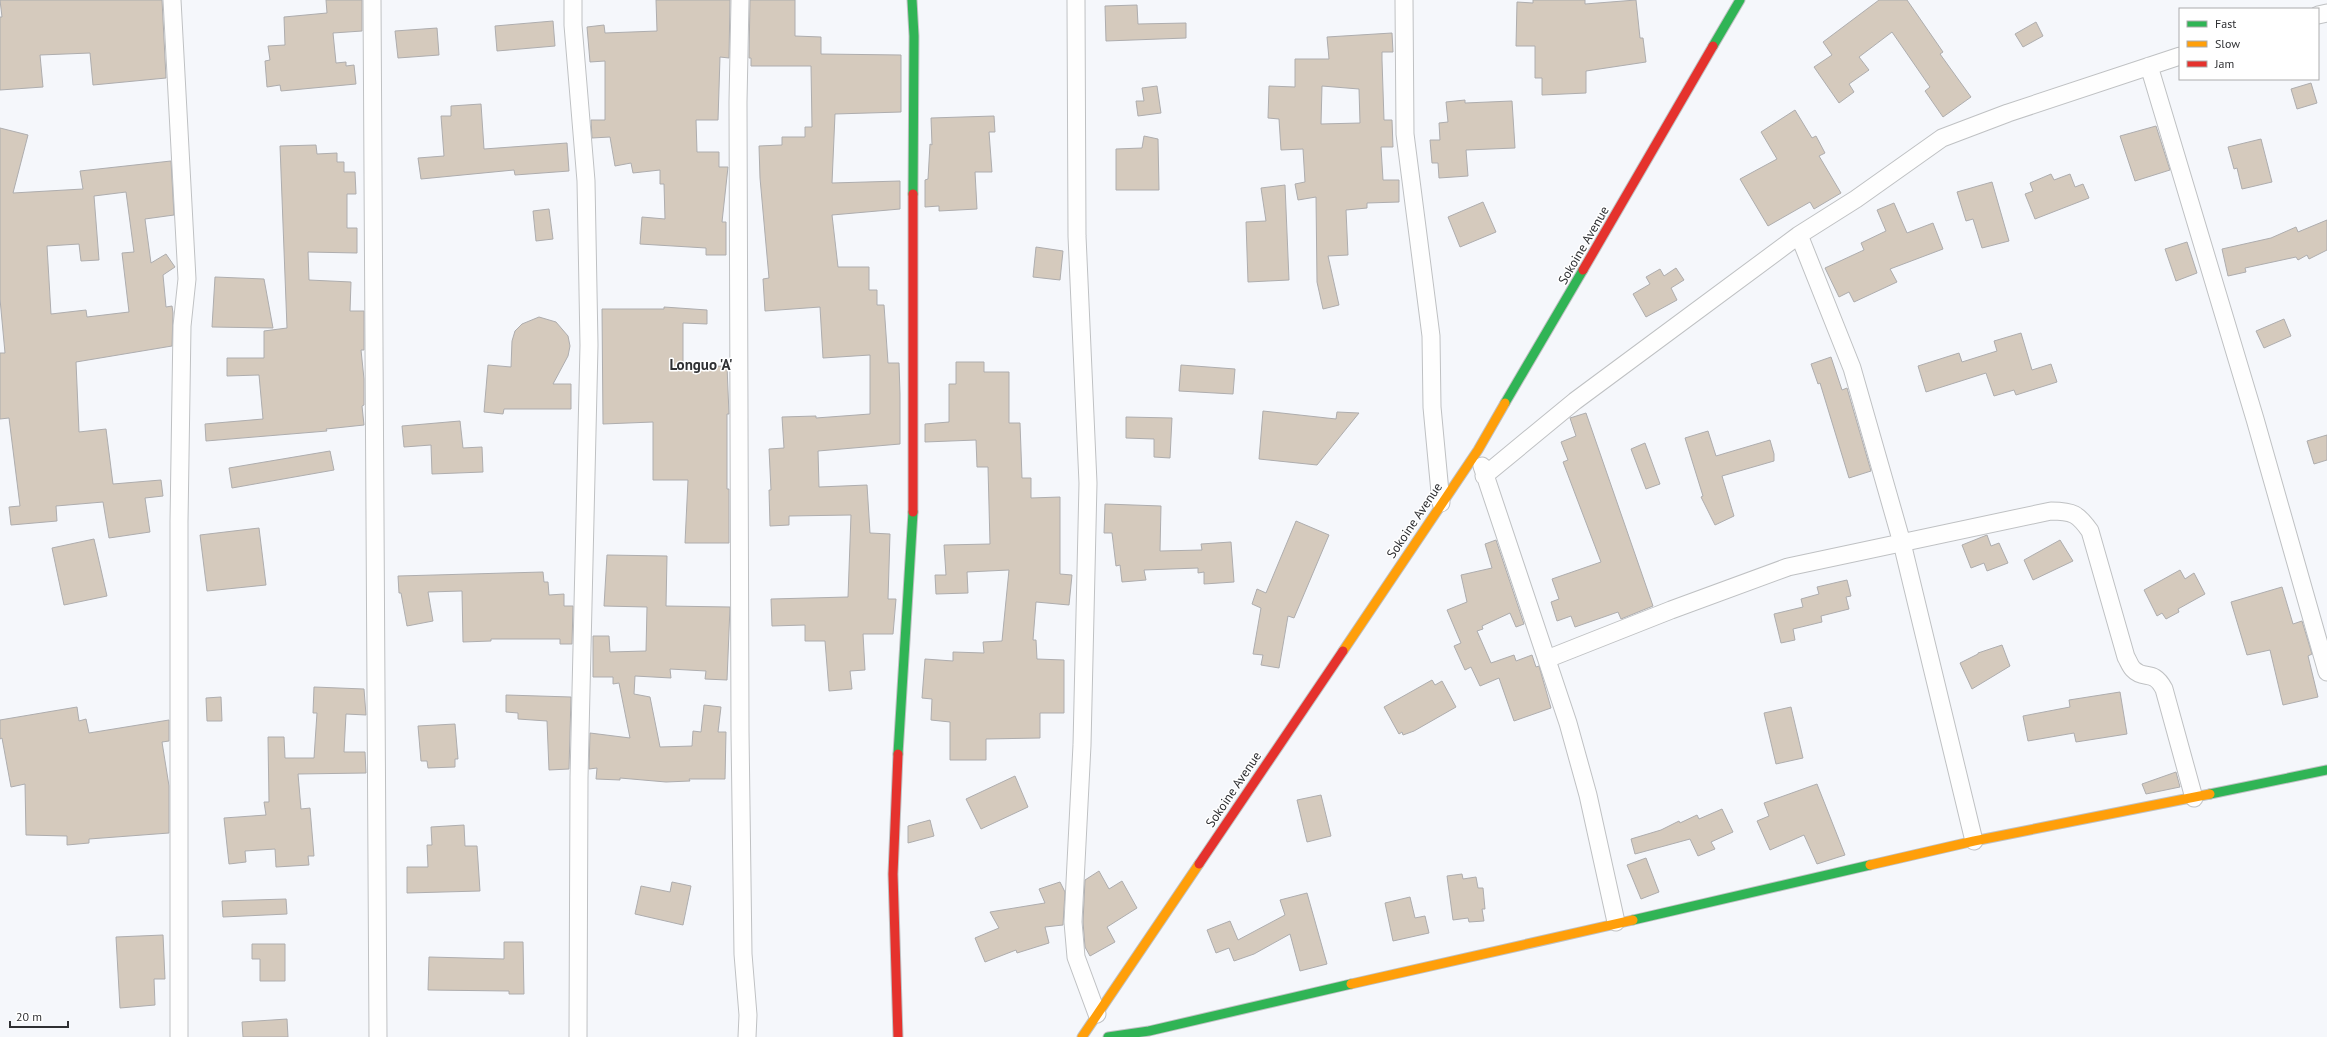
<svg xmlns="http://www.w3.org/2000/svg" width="2327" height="1037" font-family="'PT Sans',sans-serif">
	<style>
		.building { fill: #d5cabd; stroke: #aeadae; fill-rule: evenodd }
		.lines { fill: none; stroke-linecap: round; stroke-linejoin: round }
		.street-casing { stroke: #bfc1c3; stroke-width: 19 }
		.fast-casing { stroke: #bfc1c3; stroke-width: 11 }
		.slow-casing { stroke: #bfc1c3; stroke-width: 11 }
		.jam-casing { stroke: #bfc1c3; stroke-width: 11 }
		.street { stroke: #fefefe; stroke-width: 17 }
		.fast { stroke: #30b455; stroke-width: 9 }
		.slow { stroke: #ff9f0a; stroke-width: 9 }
		.jam { stroke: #e5322d; stroke-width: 9 }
		.labels { text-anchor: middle; stroke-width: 3; stroke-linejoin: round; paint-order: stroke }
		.street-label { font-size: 13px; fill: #2f3033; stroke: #fff }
		.quarter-label { font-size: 15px; font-weight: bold; fill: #2f3033; stroke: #fff }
	</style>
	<rect width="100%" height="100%" fill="#f5f7fb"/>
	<path class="building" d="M0 0H162L166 78 93 85 90 53 40 55 43 87 0 90V17H2Z
		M326 0H362V31L333 33 336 63 346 62V66L354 65 356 84 281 91 280 85 267 87 265 61 270 60 268 46 285 45 284 17 327 13Z
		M656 0H730L729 58 720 57 718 120H696L697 152H719V167H728L722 222H726V255H706V248L640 244 642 217 665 219 664 184H660V170L633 173 631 163 615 166 610 137 592 138 591 120H605V61L590 62 587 27 604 25 605 33 657 31Z
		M750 0H795V36L821 37V54L901 55V112L835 114 832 183 900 181V209L832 215 838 267H869V290H877V305H884L888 363H899L900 394V444L818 451 819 487 867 485 870 533 890 534 888 599H896L893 634H863L865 670 850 671 852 689 829 691 825 641H805V625L772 626 771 599 848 597 851 515 789 516V525L770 526 769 490H771L769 449 784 448 782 417 816 416V418L870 414V355L823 358 820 307 765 311 763 279 769 278 760 178 759 146 782 145V137H805V127H812L811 66H751V58H749Z
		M1533 0H1585V4L1636 0 1640 38H1643L1646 62 1586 71V93L1542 95V78H1535V46H1516L1517 2 1533 3Z
		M1879 0H1907L1943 52 1940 54 1971 97 1943 117 1925 91 1930 87 1892 32 1859 57 1869 70 1849 84 1854 92 1839 103 1814 67 1832 55 1823 42Z
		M1137 5 1138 24 1186 23V38L1106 41 1105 6Z
		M553 21 555 46 497 51 495 26Z
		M2036 22 2043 36 2023 47 2015 34Z
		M437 28 439 55 398 58 395 31Z
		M1392 33 1393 52H1382V60L1384 120H1392L1393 147H1381L1383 180H1399V202L1367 203V208L1346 210 1348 255 1328 256 1339 305 1323 309 1317 282 1316 197 1298 200 1295 184 1305 182 1303 149 1281 150 1279 119 1268 118 1269 86 1295 87V59H1329L1327 37ZM1322 86 1359 89 1360 123 1321 124Z
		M2311 83 2317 103 2297 109 2291 89Z
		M1157 86 1161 113 1138 116 1136 101H1144L1142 88Z
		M1465 100V103L1512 101 1515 148 1466 150 1468 176 1439 178 1438 163H1432L1430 140H1440L1439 123 1448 122 1446 102Z
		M481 104 484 149 567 143 569 171 515 175 514 170 421 179 418 158 444 156 441 116H451V106Z
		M1795 110 1812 138 1816 136 1825 153 1819 156 1841 193 1814 209 1810 202 1768 226 1740 179 1777 159 1761 132Z
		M994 116 995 132H989L992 172H975L977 209 939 211V206L925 207V180L928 179 930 144 932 145 931 118Z
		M2156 126 2170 170 2135 181 2120 136Z
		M0 128 28 135 13 193 83 189 80 171 171 161 174 215 145 219 151 263 166 254 175 267 163 275 166 307 172 306 173 313 172 346 76 362 79 432 106 429 113 484 161 480 163 496 145 498 150 532 109 538 103 502 56 506 57 521 11 525 9 507 20 506 9 418 0 419V353H5L0 299ZM126 192 134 252 122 253 129 312 87 317 86 310 51 314 47 246 79 244 81 261 99 260 94 196Z
		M1144 136 1158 139 1159 190H1116V149L1142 148Z
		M2261 139 2272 182 2242 189 2237 168 2234 169 2228 147Z
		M316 145 317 154 337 153V162H344V172H355L356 194H347V228H357V253L308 252 309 280 351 282 350 311H364V350H361L364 379V405L362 406 364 425 326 429 327 431 206 441 205 424 263 419 259 375 227 376V358H264V331L287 328 280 146Z
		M2051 174 2054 180 2070 174 2075 187 2083 184 2089 198 2035 219 2025 194 2033 191 2030 183Z
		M1992 182 2009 241 1982 248 1973 219 1966 221 1957 192Z
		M1285 185 1289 280 1248 282 1246 222 1266 221 1261 188Z
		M1483 202 1496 232 1460 247 1448 217Z
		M1894 203 1907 233 1933 223 1943 249 1890 269 1897 282 1854 302 1849 292 1839 297 1825 268 1864 250 1861 243 1886 231 1877 210Z
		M549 209 553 239 536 241 533 211Z
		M2327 220V250L2309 259 2307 255 2298 260 2296 257 2245 268 2246 272 2228 276 2222 249 2271 238 2296 227 2298 232Z
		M2187 242 2197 273 2176 281 2165 249Z
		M1036 247 1063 251 1060 280 1033 277Z
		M1676 268 1684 280 1671 288 1677 300 1646 317 1633 294 1650 284 1646 277 1660 269 1664 276Z
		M215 277 264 279 273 328 212 327Z
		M664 307 707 310V324L683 323V367L727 366 729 414H727V489H729V543H685L688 480H653V422L603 424 602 309H664Z
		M539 317 556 322 568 336 570 346 568 356 553 384H571V409H504L503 414 484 412 488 365 511 367 512 341 515 331 522 324Z
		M2284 319 2291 336 2264 348 2256 331Z
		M2021 333 2032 370 2051 364 2057 382 2016 395 2014 390 1994 396 1986 373 1926 392 1918 366 1959 353 1962 362 1997 351 1994 341Z
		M1831 357 1842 390 1847 388 1871 471 1849 478 1820 383 1818 384 1811 364Z
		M956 362H984V372H1009V423H1020L1022 478H1031V498L1060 497V574L1072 575 1069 605 1036 602 1033 640H1036L1037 659 1064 660V713H1040V738L986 739V760H950V722L931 720 932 699 922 698 925 659 953 661V652L984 653 983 642 1002 641 1009 570 967 572 968 593 936 594 935 575H946L944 545 990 544 988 467H977L976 440 925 442V424L949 422V384H956Z
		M1181 365 1235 369 1233 394 1179 391Z
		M1263 411 1336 419 1337 412 1359 413 1317 465 1259 459Z
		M1586 413 1653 606 1621 619 1618 612 1575 627 1571 616 1557 621 1551 602 1559 599 1552 579 1601 562 1563 462 1568 460 1561 442 1576 436 1570 418Z
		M1126 417 1172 418 1170 458 1154 457V439L1126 438Z
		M460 421 463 448 482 447 483 472 432 474 431 445 404 447 402 426Z
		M1708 431 1716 456 1770 440 1774 454V461L1722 476 1734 516 1715 525 1701 497 1703 496 1685 438Z
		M2327 435V460L2314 464 2307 441Z
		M1645 443 1660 484 1646 489 1631 449Z
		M330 451 334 470 232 488 229 468Z
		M1105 504 1161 506 1160 551 1202 550 1201 544 1231 542 1234 582 1204 584V572L1198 573V568L1144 570 1146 580 1122 582 1120 565 1116 566 1112 533H1104Z
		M1296 521 1329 535 1294 618 1288 616 1279 668 1261 665 1263 655 1253 654 1261 608 1252 604 1257 589 1266 593Z
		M259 528 266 585 207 591 200 535Z
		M1987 535 1991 546 1999 543 2008 563 1987 571 1984 563 1971 568 1962 545Z
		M94 539 107 596 64 605 52 548Z
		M1496 540 1524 624 1516 627 1510 613 1482 626 1483 629 1477 631 1491 663 1514 655 1516 661 1532 655 1536 667 1539 666 1551 708 1514 721 1499 678 1480 686 1471 667 1465 670 1454 646 1461 643 1447 610 1467 602 1461 575 1492 568 1485 544Z
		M2060 540 2073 561 2033 580 2024 560Z
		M607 555 667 556 666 606 730 607 727 680 705 679 706 671 670 669 671 678 635 676 634 694 650 697 660 747 692 746 693 731 701 732 704 705 721 707 718 732H726L725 779H689L690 781 666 782 620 778V780L596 779 597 768 589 769 590 733 630 738 619 683 613 684V677H593V636H609L610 652 646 651 647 607 604 606Z
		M2180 570 2185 579 2194 573 2205 594 2178 609 2179 612 2166 619 2162 613 2157 616 2144 590Z
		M543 572 544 582H548L549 595 564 594V606H573L572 644H560V639H491V641L463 642 462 591 428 592 433 621 407 626 401 593H399L398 576Z
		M1847 580 1851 596 1846 597 1849 609 1821 616 1822 622 1793 629 1795 640 1781 643 1774 614 1803 607 1801 599 1819 594 1817 587Z
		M2282 587 2293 624 2302 621 2312 654 2308 656 2318 697 2283 705 2270 650 2247 655 2231 602Z
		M2002 645 2010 666 1972 689 1960 663 1978 654V653Z
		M1432 680 1435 685 1442 681 1456 707 1414 731 1403 735 1402 732 1399 734 1384 707Z
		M314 687 364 689 366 715 346 714 344 752H365L366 773 298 774 301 809 310 808 314 856H308L309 865 276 867 275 849 245 851 246 862 229 864 224 818 266 815 264 802H269L268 737H284L285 758H314L317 713H313Z
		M2120 692 2127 734 2076 742 2074 733 2028 741 2023 716 2070 707 2069 700Z
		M506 695 571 697 569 769 549 770 547 721 518 719V713L506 712Z
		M221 697 222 721H207L206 698Z
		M77 707 79 721 86 719 89 733 169 720V741L162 742 169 786V833L89 839V843L67 845V836L26 835 25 784 11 787 2 738 0 739V720Z
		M1791 707 1803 758 1776 764 1764 713Z
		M455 724 458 759H455V767L428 768 427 761H421L418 726Z
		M2176 772 2180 787 2146 794 2142 784Z
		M1015 776 1028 807 981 829 966 799Z
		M1817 784 1845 855 1817 864 1804 835 1770 850 1757 821 1769 816 1764 803Z
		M1321 795 1331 836 1307 842 1297 800Z
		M1722 809 1733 832 1711 842 1715 849 1698 856 1690 839 1635 854 1631 839 1661 830 1679 821 1680 823 1697 815 1699 819Z
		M930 820 934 836 908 843V826Z
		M464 825 465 846H477L480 891 407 893V867H428L427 845H432L431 827Z
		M1646 858 1659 892 1641 899 1627 865Z
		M1099 871 1109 889 1122 881 1137 908 1107 927 1115 942 1090 956 1085 947 1083 922 1085 880Z
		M1462 874 1463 879 1476 877 1478 888H1483L1485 909H1482L1484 921 1469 922 1468 918 1453 920 1447 876Z
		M672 882 691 886 683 925 635 914 641 886 670 892Z
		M1060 882 1065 892 1063 925 1045 927 1049 943 1017 953 1016 950 985 962 975 938 999 928 990 912 1045 903 1039 889Z
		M1307 893 1327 964 1300 971 1290 934 1254 954 1234 961 1229 948 1216 953 1207 930 1230 921 1238 940 1285 915 1280 900Z
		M1410 897 1415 918 1425 916 1429 933 1393 941 1385 903Z
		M286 899 287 914 223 917 222 901Z
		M163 935 165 979H154L155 1005 120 1008 116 937Z
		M504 942H523L524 994H509V991L428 990 429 957 504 959Z
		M252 944H285V981H260V959H252Z
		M287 1019 288 1037H243L242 1022Z"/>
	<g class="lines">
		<defs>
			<path id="street" d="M172 0 187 279 182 326 179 522V1037
				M372 0 378 1037
				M573 0V25L586 181 589 345 579 778 578 1037
				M740 0 738 102 740 731 743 954 748 1015 747 1037
				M1076 0 1077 236 1088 483 1082 745 1073 922 1076 957 1097 1014
				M1404 0 1405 134 1431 336 1432 407 1441 503
				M2318 15 2327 13
				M2149 66 2255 419 2327 672
				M1799 235 1852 368 1902 543 1974 841
				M1482 466 1568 723 1588 795 1616 922
				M1484 476 1575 401 1799 235 1856 199 1942 138 2008 113 2180 56
				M1547 659 1671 610 1788 567 2051 511C2073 511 2078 514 2090 531L2126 657C2128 660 2130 666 2133 669 2144 681 2153 668 2164 689L2194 798"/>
			<path id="fast" d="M912 0 914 36 913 194
				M1713 46 1740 0
				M1505 403 1583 270
				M898 754 913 512
				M2210 794 2327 770
				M1633 920 1870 865
				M1108 1037 1149 1031 1351 984"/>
			<path id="slow" d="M1343 651 1478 450 1505 403
				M1870 865 1974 841 2210 794
				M1351 984 1633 920
				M1082 1037 1199 864"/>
			<path id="jam" d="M913 194V512
				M1583 270 1713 46
				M1199 864 1343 651
				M898 1037 893 874 898 754"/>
		</defs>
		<use href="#street" class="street-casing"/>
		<use href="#fast" class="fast-casing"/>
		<use href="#slow" class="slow-casing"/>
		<use href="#jam" class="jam-casing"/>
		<use href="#street" class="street"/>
		<use href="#fast" class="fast"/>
		<use href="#slow" class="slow"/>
		<use href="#jam" class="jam"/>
	</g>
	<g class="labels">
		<g class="street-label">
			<text transform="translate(1583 245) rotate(-60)" y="5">Sokoine Avenue</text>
			<text transform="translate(1414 520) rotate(-56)" y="5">Sokoine Avenue</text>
			<text transform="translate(1233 789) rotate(-56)" y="5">Sokoine Avenue</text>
		</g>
		<g class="quarter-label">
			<text x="701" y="370">Longuo 'A'</text>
		</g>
	</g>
	<rect x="2179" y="8" width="140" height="72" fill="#ffffff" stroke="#acacad"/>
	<rect x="2187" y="21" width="20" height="6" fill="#30b455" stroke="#acacad"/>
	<text x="2215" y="28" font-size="12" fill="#2f3033">Fast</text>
	<rect x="2187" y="41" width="20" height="6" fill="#ff9f0a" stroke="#acacad"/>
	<text x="2215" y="48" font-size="12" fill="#2f3033">Slow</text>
	<rect x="2187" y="61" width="20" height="6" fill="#e5322d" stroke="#acacad"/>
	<text x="2215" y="68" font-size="12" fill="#2f3033">Jam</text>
	<path d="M10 1021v6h58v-6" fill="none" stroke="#2f3033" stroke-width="2"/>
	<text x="16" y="1021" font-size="12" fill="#2f3033" stroke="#ffffff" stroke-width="3" paint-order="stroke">20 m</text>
</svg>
